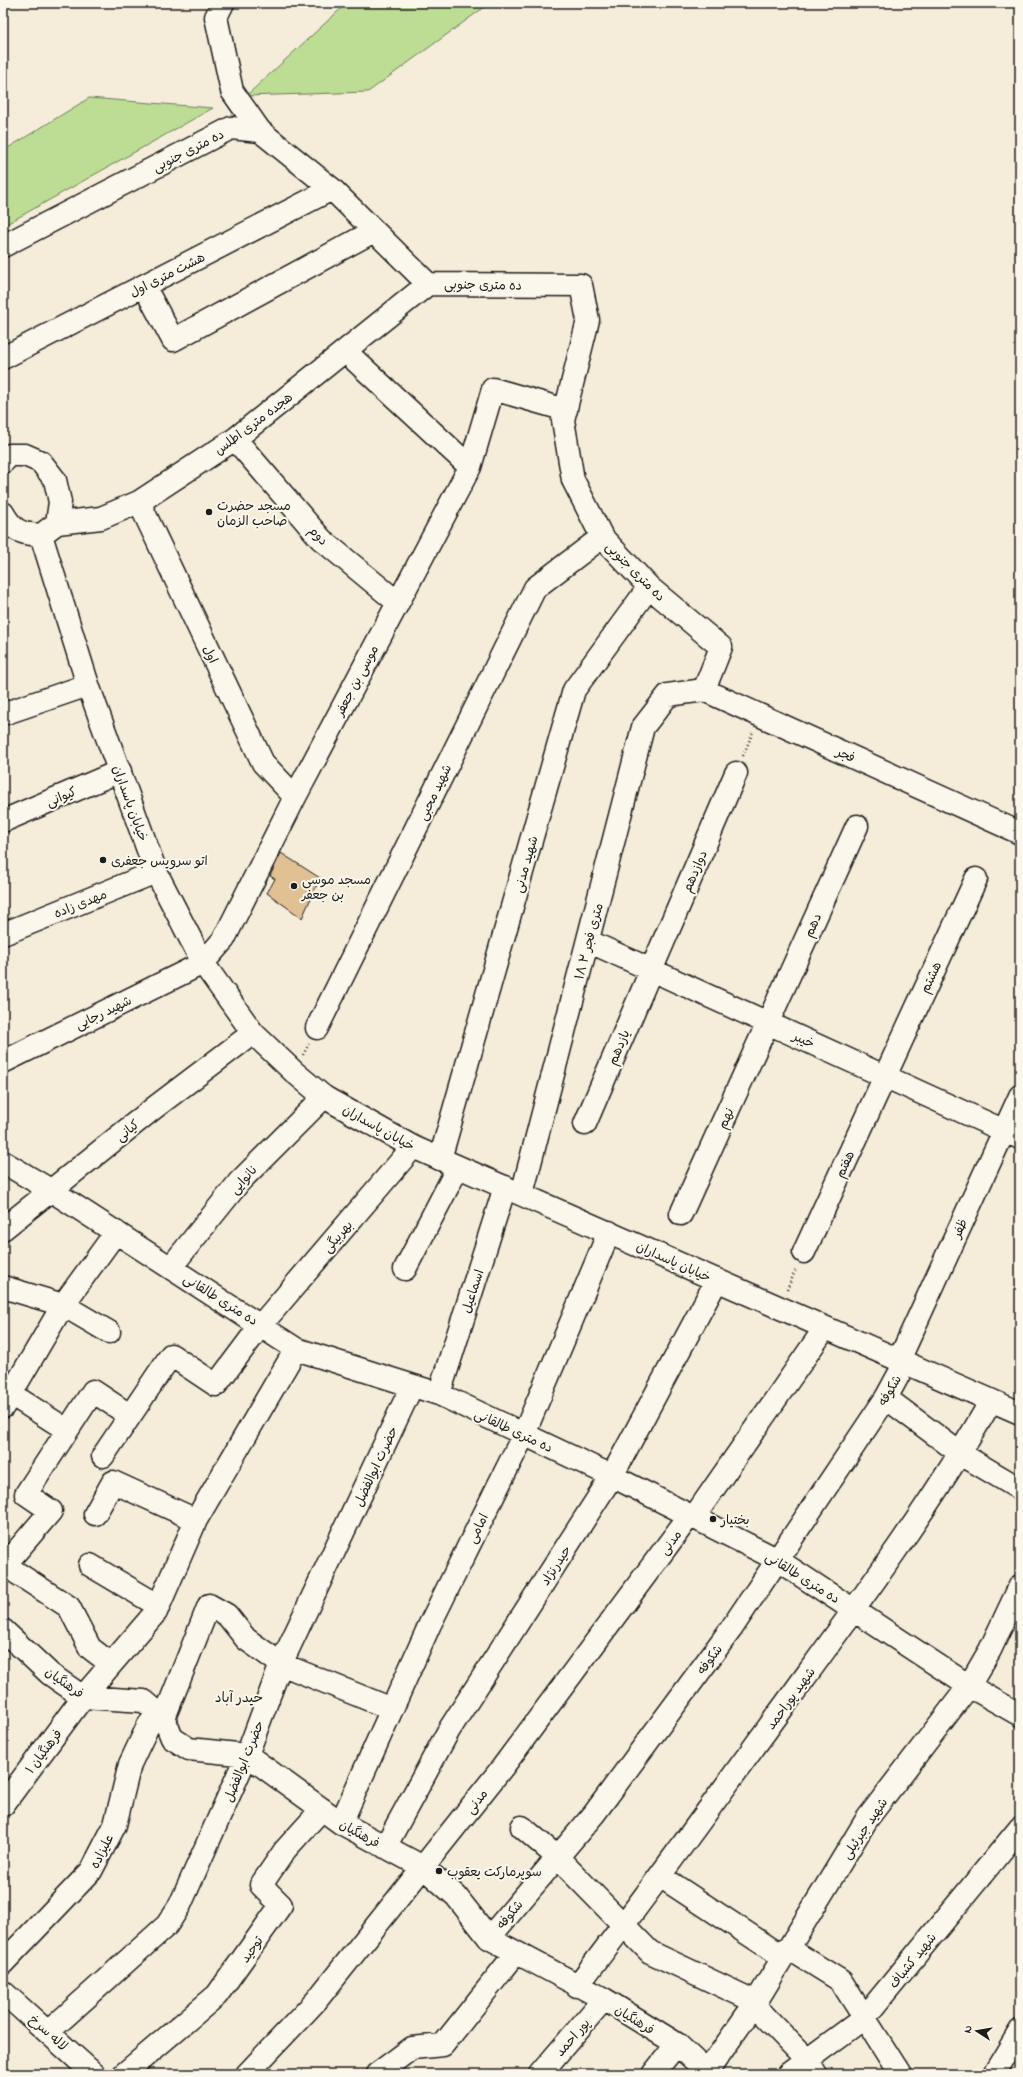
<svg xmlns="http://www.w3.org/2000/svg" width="1023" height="2077" font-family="'Indie Flower','Playpen Sans Arabic',sans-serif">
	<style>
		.green { fill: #bddd95; stroke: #6c7c58 }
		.building { fill: #e1c194; stroke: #1c1c1c }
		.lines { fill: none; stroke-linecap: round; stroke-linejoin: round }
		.minor-casing { stroke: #1c1c1c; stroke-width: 25 }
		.major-casing { stroke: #1c1c1c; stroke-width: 25 }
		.highway-casing { stroke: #1c1c1c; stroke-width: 25 }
		.path { stroke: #1c1c1c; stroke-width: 2.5; stroke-dasharray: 1 3; stroke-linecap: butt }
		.minor { stroke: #fbf7ec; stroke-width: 22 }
		.major { stroke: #fbf7ec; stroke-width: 22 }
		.highway { stroke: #fbf7ec; stroke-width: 22 }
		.poi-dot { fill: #1c1c1c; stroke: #fbf7ec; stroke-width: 1.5 }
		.labels { text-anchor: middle; stroke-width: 4; stroke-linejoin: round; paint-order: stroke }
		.street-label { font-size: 13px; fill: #1c1c1c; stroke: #fbf7ec }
		.poi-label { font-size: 13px; fill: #1c1c1c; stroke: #fbf7ec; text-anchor: start }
		.neighbourhood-label { font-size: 14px; fill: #1c1c1c; stroke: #fbf7ec }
	</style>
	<rect width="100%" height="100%" fill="#f6ecda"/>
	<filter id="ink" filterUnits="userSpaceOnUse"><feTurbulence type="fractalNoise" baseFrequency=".025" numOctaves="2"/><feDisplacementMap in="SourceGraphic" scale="8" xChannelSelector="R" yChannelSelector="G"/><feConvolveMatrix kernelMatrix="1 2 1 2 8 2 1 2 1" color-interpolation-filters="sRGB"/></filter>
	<g filter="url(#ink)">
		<path class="green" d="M347 3H490L368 92 246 96Z
			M89 98 213 108 3 226V151Z"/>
		<path class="building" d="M281 853 320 878 302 918 267 893 275 879 270 876Z"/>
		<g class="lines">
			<defs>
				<path id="minor" d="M3 246 231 128 260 131 332 189 428 284 581 285 588 320 563 420 573 480 602 537 649 587 721 647 704 690
					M144 286 173 340 374 231
					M345 351 470 467
					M3 358 332 189
					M235 439 321 539 397 602
					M139 502 263 763 295 797
					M57 523 101 518 139 502 235 439 428 284
					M3 714 88 685
					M3 821 120 771
					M3 934 156 872
					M588 941 1020 1138
					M317 1028 535 588 602 537
					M3 1062 203 963 224 939 295 797 470 467 493 389 566 410
					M585 1124 736 773
					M440 1159 574 690 649 587
					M3 1162 52 1191 296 1349 439 1394 612 1476 776 1559 969 1686 1020 1715
					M522 1194 643 727 668 695 704 690 1020 833
					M681 1214 857 826
					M3 1229 154 1108 253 1033
					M804 1252 976 879
					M171 1267 240 1181 324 1097
					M405 1269 458 1167
					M3 1287 63 1305 109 1332
					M899 1360 1020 1096
					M3 1389 67 1430
					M439 1394 505 1187
					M886 1398 961 1454 1020 1489
					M3 1407 63 1305 116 1232
					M103 1456 171 1355 216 1385 261 1325 413 1147
					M95 1514 113 1482 196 1520
					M694 1517 825 1328
					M3 1564 69 1607 90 1648 111 1664
					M90 1565 159 1606
					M3 1567 51 1511 26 1494 93 1391 129 1415
					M3 1630 50 1674 83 1697 144 1701 164 1718 172 1738 189 1749 247 1755 341 1823 423 1867 456 1896 489 1938 604 1999 677 2044 709 2074
					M164 1718 209 1605 227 1615 246 1639 281 1664 392 1709
					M3 1805 83 1697 156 1612 196 1520 296 1349
					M341 1823 430 1624 524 1434 609 1232
					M522 1827 557 1857 650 1952 756 2002
					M385 1847 449 1730 612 1476 717 1280
					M660 1876 783 1957
					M489 1938 594 1814 731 1629 886 1398 905 1363
					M788 1948 841 1981 900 2074
					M3 1963 91 1871 115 1825 130 1764 148 1726 158 1713
					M577 1986C649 1893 717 1797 787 1702 858 1604 931 1506 991 1401
					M3 1992 94 2074
					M754 2005 807 2060 816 2074
					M48 2032 167 1925 180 1905 247 1755 281 1664 412 1386
					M707 2072 756 2002 867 1819 969 1686 990 1650 1020 1586
					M124 2074 217 1995 281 1905 261 1885 285 1850 322 1809
					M247 2074 316 2001 423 1867 502 1768 690 1515
					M377 2074 412 2048 443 2045 516 1953
					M540 2074 604 1999
					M653 2074 677 2044
					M788 2074 864 2018 1020 1828
					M994 2074 1020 2031"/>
				<path id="major" d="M3 462 10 455H25L41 462 55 480 60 502 57 523 41 535C21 534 13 531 3 513
					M41 535 88 685 156 872 203 963 253 1033 294 1072 324 1097 413 1147 1020 1413"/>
				<path id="highway" d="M223 3 216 17 232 91 260 131"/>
			</defs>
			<use href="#minor" class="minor-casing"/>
			<use href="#major" class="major-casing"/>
			<use href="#highway" class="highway-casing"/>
			<path class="path" d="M743 756 753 732
				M303 1055 309 1044
				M787 1290 796 1269"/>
			<use href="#minor" class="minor"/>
			<use href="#major" class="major"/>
			<use href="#highway" class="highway"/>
		</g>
	</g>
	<g class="poi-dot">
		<circle cx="209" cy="512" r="4"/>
		<circle cx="103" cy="860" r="4"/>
		<circle cx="294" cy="886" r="4"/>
		<circle cx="713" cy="1519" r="4"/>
		<circle cx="439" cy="1871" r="4"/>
	</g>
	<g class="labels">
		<g class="street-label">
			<text transform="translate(188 150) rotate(-27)" y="5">ده متری جنوبی</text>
			<text transform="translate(167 274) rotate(-27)" y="5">هشت متری اول</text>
			<text transform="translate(483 284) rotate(1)" y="5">ده متری جنوبی</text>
			<text transform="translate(253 423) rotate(-37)" y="5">هجده متری اطلس</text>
			<text transform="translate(319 535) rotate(46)" y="5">دوم</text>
			<text transform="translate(636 571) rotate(45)" y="5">ده متری جنوبی</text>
			<text transform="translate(211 654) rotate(65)" y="5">اول</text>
			<text transform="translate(356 680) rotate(-62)" y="5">موسی بن جعفر</text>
			<text transform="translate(846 754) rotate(24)" y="5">فجر</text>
			<text transform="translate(434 792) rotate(-64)" y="5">شهید محبی</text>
			<text transform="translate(61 796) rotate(-23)" y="5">کیوانی</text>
			<text transform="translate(131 803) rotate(70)" y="5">خیابان پاسداران</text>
			<text transform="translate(525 864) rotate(-74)" y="5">شهید مدنی</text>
			<text transform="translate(694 871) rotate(-67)" y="5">دوازدهم</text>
			<text transform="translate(80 903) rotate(-22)" y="5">مهدی زاده</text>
			<text transform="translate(812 925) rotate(-66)" y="5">دهم</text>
			<text transform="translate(588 941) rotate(-75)" y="5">۱۸ متری فجر ۲</text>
			<text transform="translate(930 977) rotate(-65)" y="5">هشتم</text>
			<text transform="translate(103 1012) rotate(-26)" y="5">شهید رجایی</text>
			<text transform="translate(804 1039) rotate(24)" y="5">خیبر</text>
			<text transform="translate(618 1047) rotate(-67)" y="5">یازدهم</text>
			<text transform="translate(725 1118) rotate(-66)" y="5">نهم</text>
			<text transform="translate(379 1127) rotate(29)" y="5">خیابان پاسداران</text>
			<text transform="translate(127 1130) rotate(-39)" y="5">کیانی</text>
			<text transform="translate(844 1164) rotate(-65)" y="5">هفتم</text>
			<text transform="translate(243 1179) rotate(-48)" y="5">نانوایی</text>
			<text transform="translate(959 1228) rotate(-65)" y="5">ظفر</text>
			<text transform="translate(337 1236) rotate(-49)" y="5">بهربیگی</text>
			<text transform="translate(674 1261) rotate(24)" y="5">خیابان پاسداران</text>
			<text transform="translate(472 1291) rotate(-72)" y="5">اسماعیل</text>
			<text transform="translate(221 1299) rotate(32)" y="5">ده متری طالقانی</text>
			<text transform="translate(889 1390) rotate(-59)" y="5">شکوفه</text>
			<text transform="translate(514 1430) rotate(25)" y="5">ده متری طالقانی</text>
			<text transform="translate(375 1466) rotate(-65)" y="5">حضرت ابوالفضل</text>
			<text transform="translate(477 1528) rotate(-64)" y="5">امامی</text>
			<text transform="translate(670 1542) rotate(-53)" y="5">مدنی</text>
			<text transform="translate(555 1565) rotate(-57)" y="5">حیدرنژاد</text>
			<text transform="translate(803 1577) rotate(32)" y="5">ده متری طالقانی</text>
			<text transform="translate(709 1659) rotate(-53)" y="5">شکوفه</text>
			<text transform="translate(65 1682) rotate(35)" y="5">فرهنگیان</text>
			<text transform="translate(790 1698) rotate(-54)" y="5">شهید پوراحمد</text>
			<text transform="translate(43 1751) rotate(-53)" y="5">فرهنگیان ۱</text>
			<text transform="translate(243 1761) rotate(-68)" y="5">حضرت ابوالفضل</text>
			<text transform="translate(476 1801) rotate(-52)" y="5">مدنی</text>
			<text transform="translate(864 1828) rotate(-56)" y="5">شهید جبرئیلی</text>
			<text transform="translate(360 1833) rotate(29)" y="5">فرهنگیان</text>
			<text transform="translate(101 1851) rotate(-63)" y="5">علیزاده</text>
			<text transform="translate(509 1914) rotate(-50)" y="5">شکوفه</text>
			<text transform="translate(251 1949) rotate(-55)" y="5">توحید</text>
			<text transform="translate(912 1960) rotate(-51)" y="5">شهید کشباف</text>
			<text transform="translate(635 2019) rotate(32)" y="5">فرهنگیان</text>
			<text transform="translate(49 2032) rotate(42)" y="5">لاله سرخ</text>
			<text transform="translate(572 2037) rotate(-49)" y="5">پور احمد</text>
		</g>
		<g class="poi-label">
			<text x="217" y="510">مسجد حضرت<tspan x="217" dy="15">صاحب الزمان</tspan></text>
			<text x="111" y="865">اتو سرویس جعفری</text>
			<text x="302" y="884">مسجد موسی<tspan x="302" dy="15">بن جعفر</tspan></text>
			<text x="721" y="1524">بختیار</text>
			<text x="447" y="1876">سوپرمارکت یعقوب</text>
		</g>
		<g class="neighbourhood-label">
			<text x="239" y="1702">حیدر آباد</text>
		</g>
	</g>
	<rect width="1023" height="2077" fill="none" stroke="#fbf7ec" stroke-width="16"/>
	<rect x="8" y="8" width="1007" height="2061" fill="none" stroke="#1c1c1c" stroke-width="1.5" filter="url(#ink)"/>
	<g transform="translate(977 2031) rotate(282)" stroke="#fbf7ec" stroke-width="3" paint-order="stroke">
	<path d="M0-3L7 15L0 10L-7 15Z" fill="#1c1c1c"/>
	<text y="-6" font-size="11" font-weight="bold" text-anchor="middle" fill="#1c1c1c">N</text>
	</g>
</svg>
